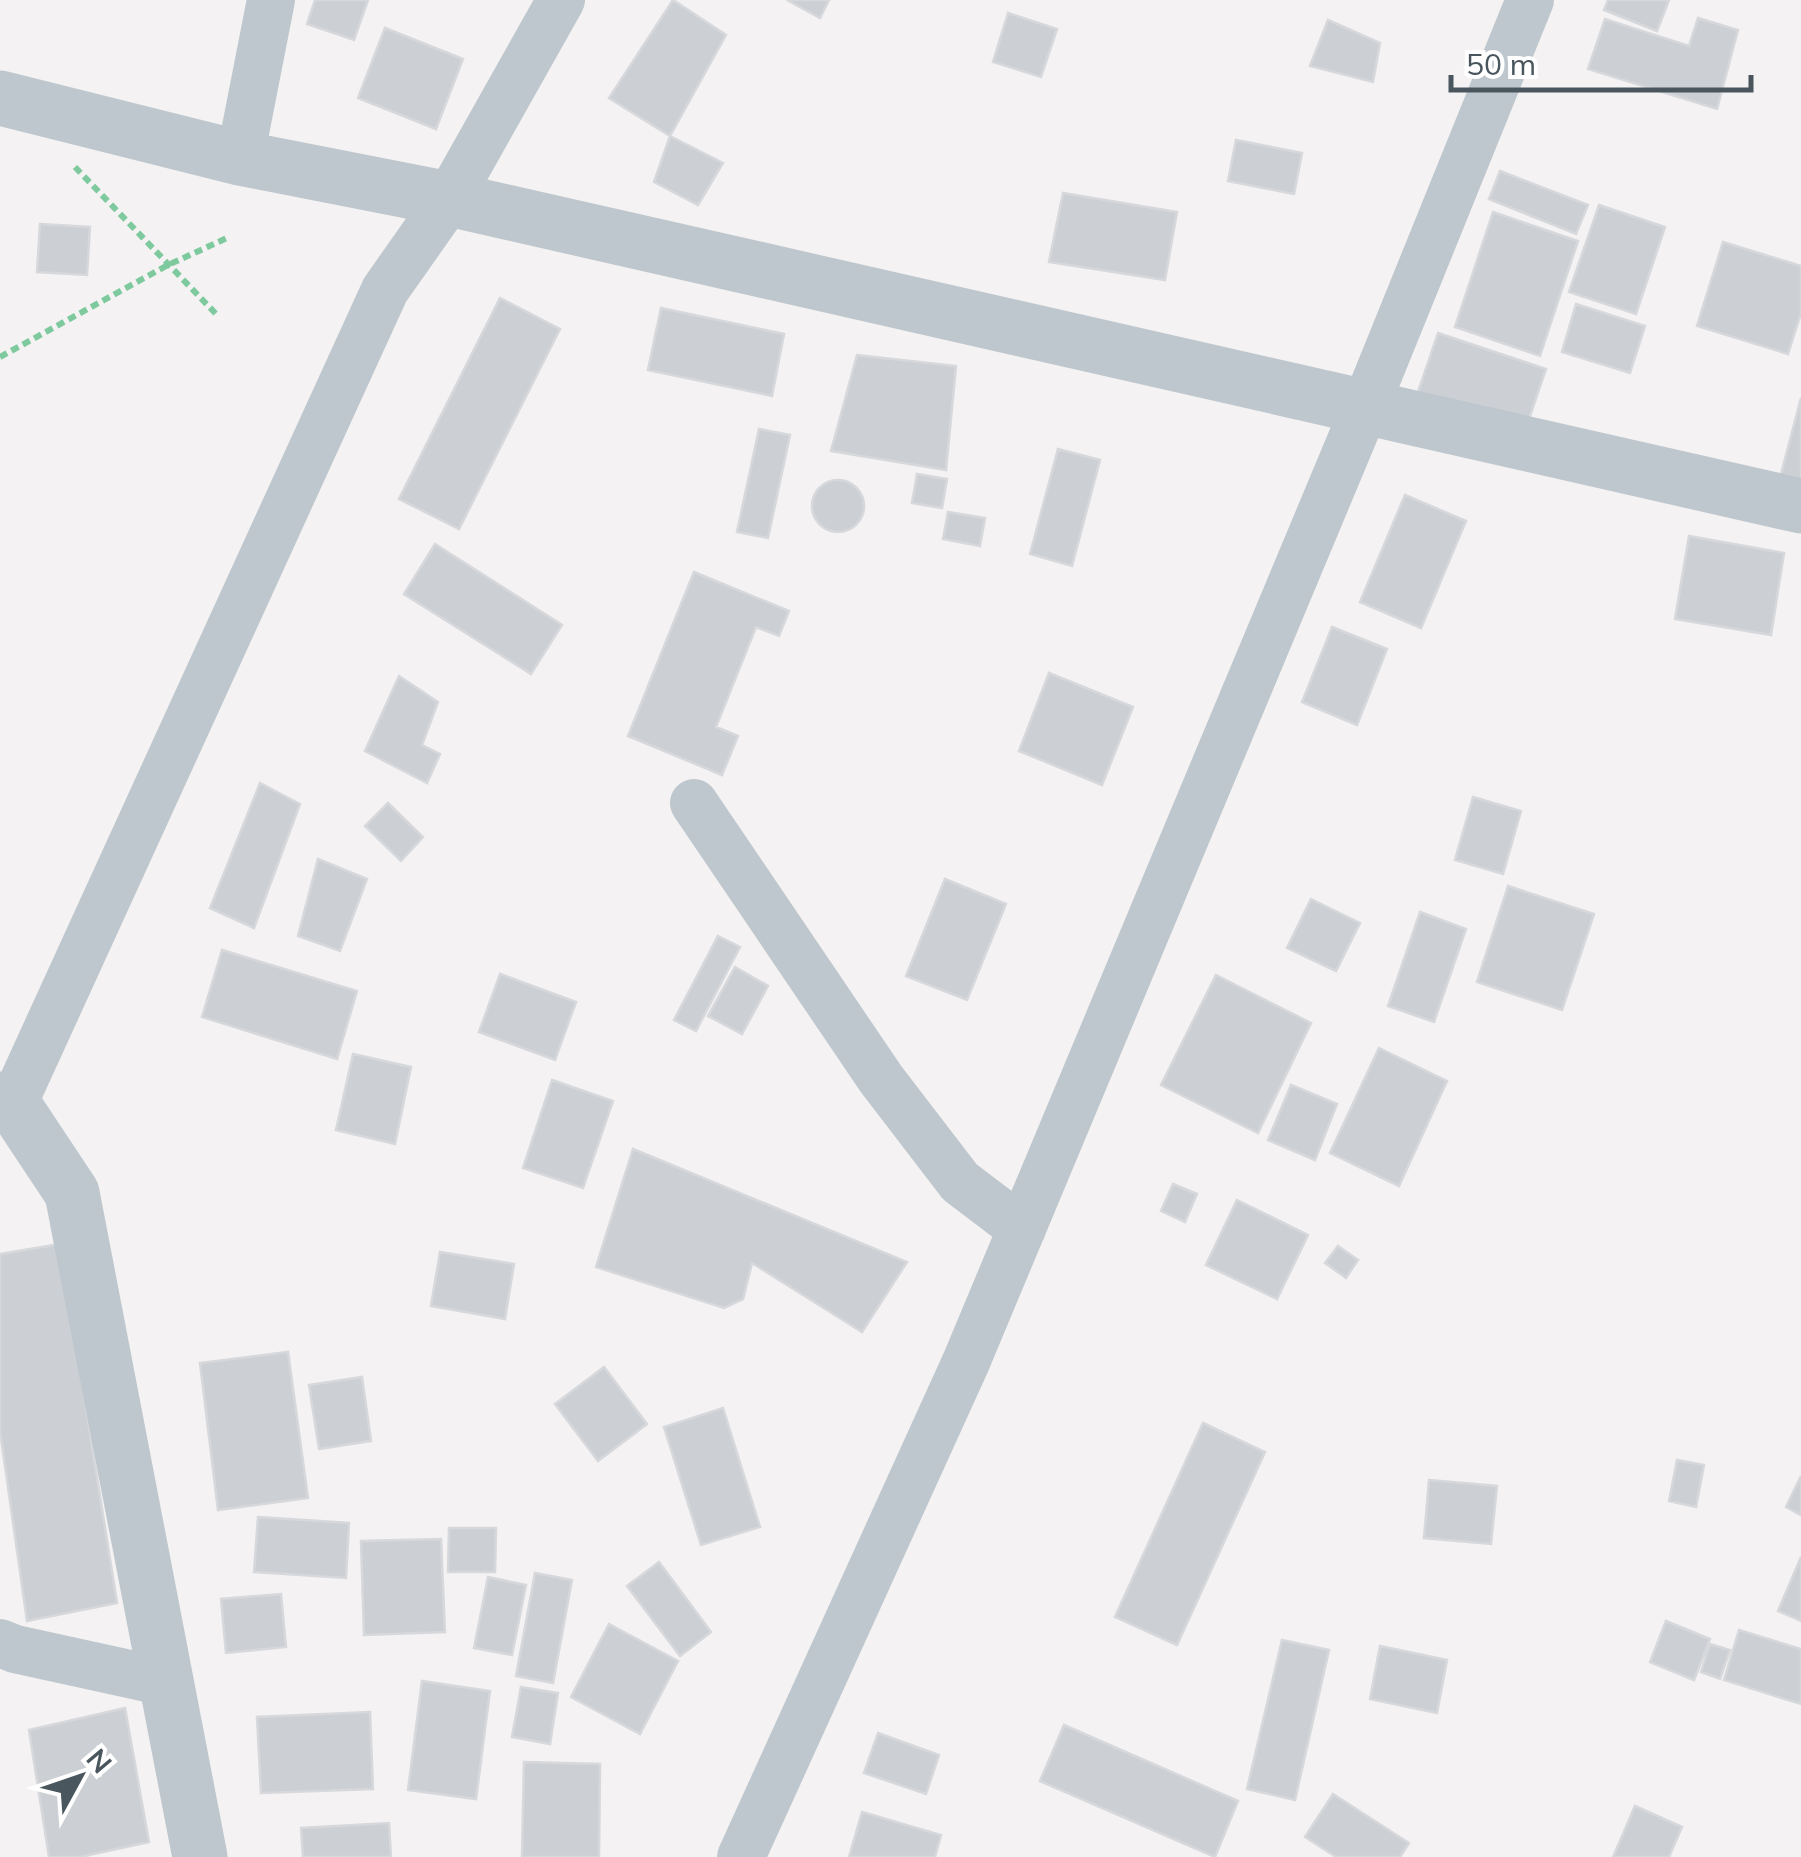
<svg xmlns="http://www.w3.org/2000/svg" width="1801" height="1857" font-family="Mulish,sans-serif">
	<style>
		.building { fill: #cccfd3; stroke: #d6d8dc; stroke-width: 2.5 }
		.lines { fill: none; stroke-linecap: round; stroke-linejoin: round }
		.path { stroke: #7ec99d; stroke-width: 6; stroke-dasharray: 8 5; stroke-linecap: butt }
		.minor { stroke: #bec7cd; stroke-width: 48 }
		.tertiary { stroke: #bec7cd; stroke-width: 55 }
	</style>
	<rect width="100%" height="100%" fill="#f4f2f2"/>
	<path class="building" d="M315 0H368L354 40 307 24Z
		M673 0 726 35 670 136 609 98Z
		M787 0H829L820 18Z
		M1608 0H1669L1657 31 1604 10Z
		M1008 13 1057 29 1041 77 993 62Z
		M1698 18 1738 30 1717 109 1588 69 1605 19 1689 46Z
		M1328 20 1380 43 1373 82 1310 66Z
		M385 28 463 59 436 129 358 98Z
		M670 136 723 163 698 205 654 182Z
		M1236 140 1302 153 1294 194 1228 181Z
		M1500 171 1588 205 1576 234 1489 199Z
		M1063 193 1177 212 1165 280 1049 262Z
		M1599 205 1665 227 1636 314 1569 292Z
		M1493 212 1578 241 1540 356 1455 327Z
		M40 224 90 227 87 275 37 272Z
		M1723 242 1801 266V313L1788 354 1697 326Z
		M500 298 560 329 459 529 399 499Z
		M1576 304 1645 326 1630 373 1562 352Z
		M661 308 784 334 772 396 648 370Z
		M1438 333 1546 369 1526 428 1418 392Z
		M857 355 956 366 946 470 831 451Z
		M1801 398V479L1781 474Z
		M759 429 790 435 768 538 737 532Z
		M1058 449 1100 460 1072 566 1030 554Z
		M917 474 947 479 942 508 912 503Z
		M812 506a26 26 0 1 1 52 0a26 26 0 1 1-52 0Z
		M1405 495 1466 521 1421 628 1360 602Z
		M948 512 985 518 980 546 943 539Z
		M1689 536 1784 553 1771 635 1675 619Z
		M435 544 562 625 531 674 404 594Z
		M694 572 789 611 779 636 756 627 716 727 738 736 722 775 628 736Z
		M1332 627 1387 649 1357 725 1302 702Z
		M1049 673 1133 707 1102 785 1019 751Z
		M399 676 438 702 422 745 440 754 427 783 365 751Z
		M260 783 300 804 254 928 210 908Z
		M1473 797 1521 811 1503 874 1455 860Z
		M388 803 423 837 401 861 365 826Z
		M318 859 367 879 340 951 298 936Z
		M945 879 1006 904 967 1000 906 976Z
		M1508 886 1594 914 1562 1010 1477 982Z
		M1311 899 1360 923 1336 971 1287 948Z
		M1420 912 1466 929 1434 1022 1388 1006Z
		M718 936 740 947 696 1031 674 1020Z
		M222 950 357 991 337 1059 202 1017Z
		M735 967 768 986 742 1034 708 1016Z
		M500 974 576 1002 555 1060 479 1032Z
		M1216 975 1311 1023 1258 1133 1161 1085Z
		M1379 1048 1447 1081 1399 1186 1330 1153Z
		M353 1054 411 1067 395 1144 336 1130Z
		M552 1080 613 1101 583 1188 523 1168Z
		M1291 1085 1337 1104 1315 1160 1268 1140Z
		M633 1149 907 1262 862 1332 752 1263 743 1299 724 1308 596 1267Z
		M1173 1184 1197 1194 1185 1222 1161 1211Z
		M1237 1200 1308 1235 1277 1299 1206 1265Z
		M60 1244 117 1603 27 1621 0 1431V1254Z
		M1338 1246 1358 1260 1346 1278 1325 1263Z
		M440 1252 514 1264 505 1319 431 1306Z
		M288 1352 308 1498 218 1510 200 1363Z
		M604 1367 647 1424 598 1461 555 1404Z
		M362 1377 371 1441 319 1449 309 1385Z
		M723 1408 760 1527 701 1545 664 1427Z
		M1203 1423 1265 1452 1177 1645 1115 1617Z
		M1677 1460 1704 1465 1696 1507 1669 1501Z
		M1801 1476V1515L1786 1507Z
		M1429 1480 1497 1486 1491 1544 1424 1538Z
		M258 1517 349 1523 346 1578 254 1572Z
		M449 1528H496L495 1572H448Z
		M441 1539 445 1632 364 1635 361 1541Z
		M1801 1557V1621L1778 1611Z
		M659 1562 711 1632 680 1656 627 1586Z
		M535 1573 572 1580 553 1683 516 1676Z
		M488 1577 526 1585 512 1655 474 1648Z
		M281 1594 286 1647 226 1653 221 1599Z
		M1666 1621 1710 1639 1694 1680 1650 1662Z
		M609 1624 678 1661 640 1734 571 1697Z
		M1739 1630 1801 1649V1704L1724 1680Z
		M1282 1640 1329 1650 1295 1800 1247 1789Z
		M1710 1644 1730 1650 1720 1679 1701 1672Z
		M1380 1646 1447 1660 1437 1713 1370 1699Z
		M422 1681 490 1691 476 1799 408 1790Z
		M521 1687 558 1693 550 1744 512 1737Z
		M125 1708 149 1842 80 1857H49L29 1730Z
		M370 1712 373 1789 261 1793 257 1717Z
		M1064 1725 1238 1801 1215 1857 1040 1781Z
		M878 1733 939 1755 926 1794 864 1773Z
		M524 1762 600 1764 599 1857H522Z
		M1333 1794 1409 1843 1400 1857H1336L1305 1837Z
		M1635 1806 1682 1827 1669 1857H1613Z
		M862 1812 941 1835 935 1857H849Z
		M389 1823 391 1857H303L301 1828Z"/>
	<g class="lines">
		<path class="path" d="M75 167 218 316
			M0 357 168 265 227 238"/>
		<path class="minor" d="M240 158 271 0
			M694 803 881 1079 960 1182 1022 1229
			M13 1104 385 290 449 199 561 0
			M0 1643 15 1649 166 1682
			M741 1857 966 1362 1366 405 1530 0"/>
		<path class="tertiary" d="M0 98 240 158 449 199 1801 506
			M0 1099 13 1104 72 1193 200 1857"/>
	</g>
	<g transform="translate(80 1777) rotate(50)" stroke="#ffffff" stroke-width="8" paint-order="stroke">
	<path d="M0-8L18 38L0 25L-18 38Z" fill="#4a565e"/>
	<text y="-15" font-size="28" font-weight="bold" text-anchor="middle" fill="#4a565e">N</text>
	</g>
	<path d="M1451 75v15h300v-15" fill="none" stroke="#4a565e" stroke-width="5"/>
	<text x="1466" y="75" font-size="30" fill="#4a565e" stroke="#ffffff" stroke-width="8" paint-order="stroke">50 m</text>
</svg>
